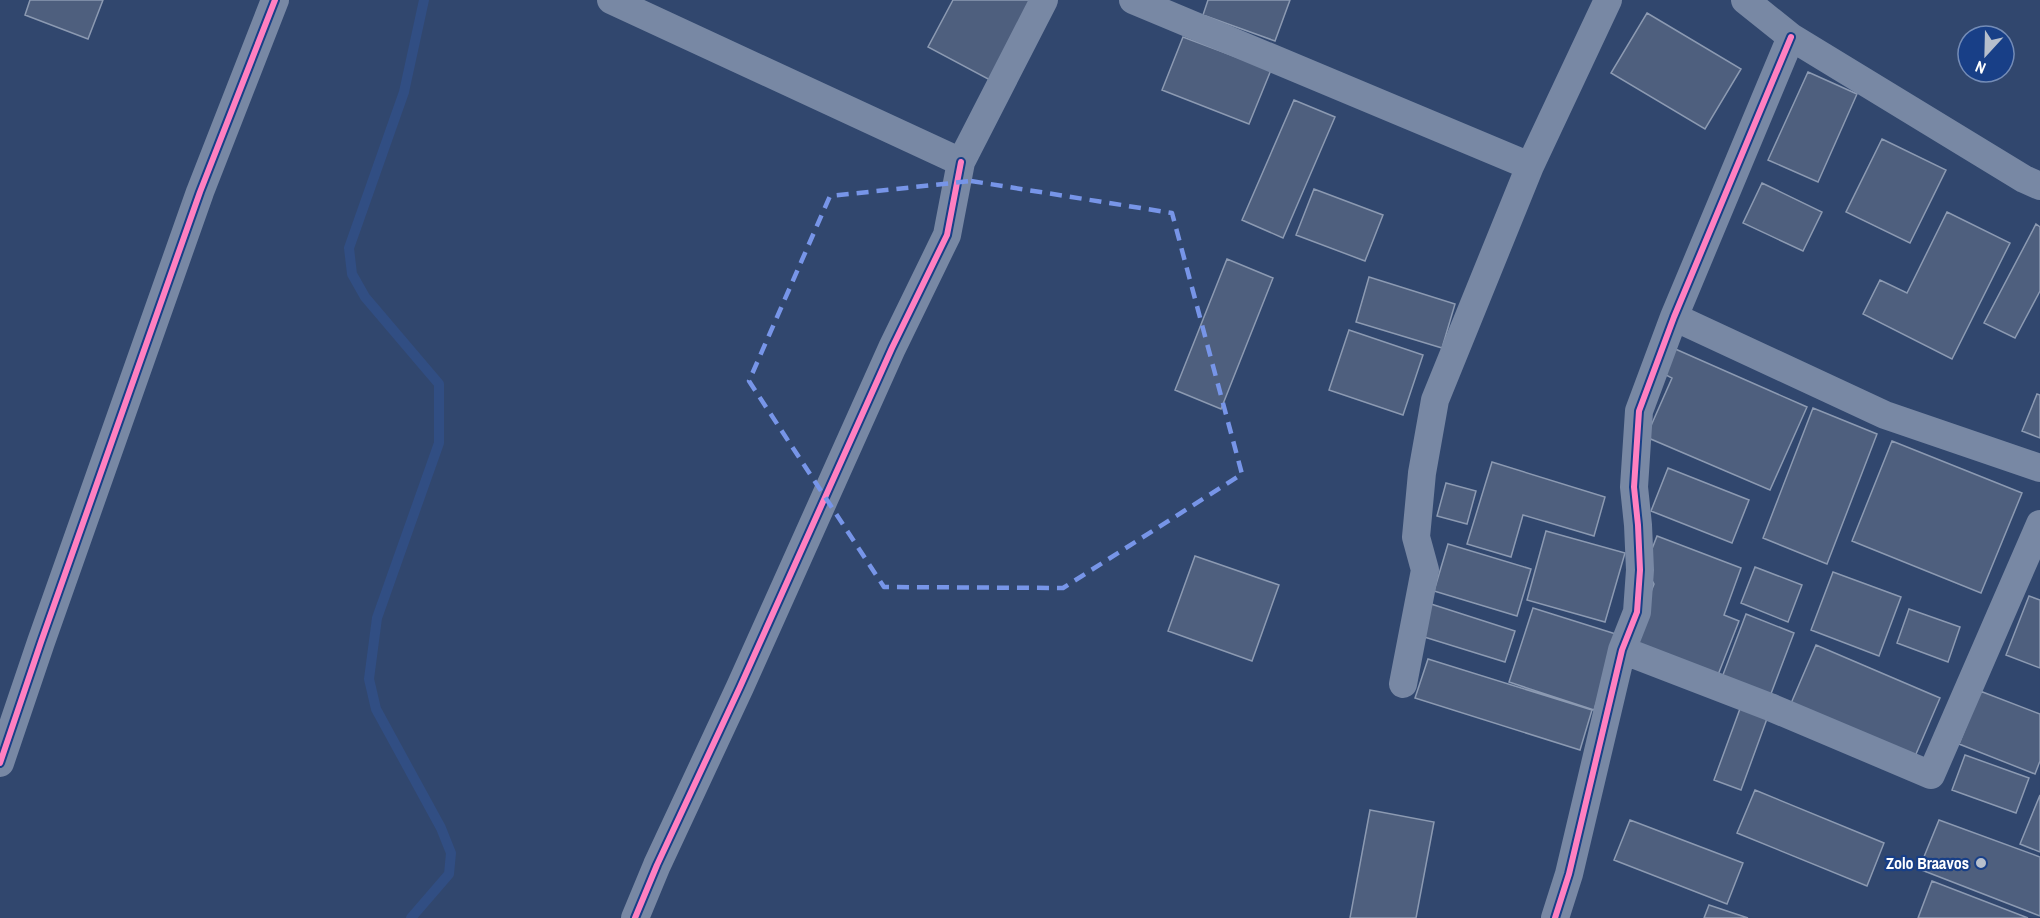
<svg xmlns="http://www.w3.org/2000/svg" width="2040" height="918" font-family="'Archivo Narrow',sans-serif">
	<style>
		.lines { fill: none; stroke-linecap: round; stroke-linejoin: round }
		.stream { stroke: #314e83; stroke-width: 10 }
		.building { fill: #4e5f7e; stroke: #8c9ab2; stroke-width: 1.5 }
		.minor { stroke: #7888a4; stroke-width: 28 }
		.cycleway-casing { stroke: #183f87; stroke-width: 10 }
		.cycleway { stroke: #ff80c0; stroke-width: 6 }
		.marked { fill: none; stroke: #7795e8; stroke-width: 4.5; stroke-dasharray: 12 8; stroke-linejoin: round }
		.poi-dot { fill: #b7bfcc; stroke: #183f87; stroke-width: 2 }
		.labels { text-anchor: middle; stroke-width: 4.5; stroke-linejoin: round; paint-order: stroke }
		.poi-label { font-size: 16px; font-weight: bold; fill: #fff; stroke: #183f87; text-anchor: end }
	</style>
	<rect width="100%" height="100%" fill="#31476e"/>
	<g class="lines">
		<path class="stream" d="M411 918 449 874 451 853 441 828 376 709 369 679 377 618 439 443V384L365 297 352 274 349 248 404 92 424 0"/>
	</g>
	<path class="building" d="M30 0H103L88 39 25 15Z
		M953 0H1032L990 80 928 47Z
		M1208 0H1290L1275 41 1203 15Z
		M1647 13 1741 69 1705 129 1611 73Z
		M1183 37 1271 70 1249 124 1162 90Z
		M1808 72 1857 94 1818 182 1768 160Z
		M1294 100 1335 117 1283 238 1242 220Z
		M1882 139 1946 170 1910 243 1846 212Z
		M1762 183 1822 212 1803 251 1743 223Z
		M1314 189 1383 215 1365 261 1296 235Z
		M1947 212 2010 243 1952 359 1863 314 1880 280 1907 293Z
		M2036 224 2040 227V291L2015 338 1984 323Z
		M1227 259 1273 278 1221 409 1175 390Z
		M1369 277 1455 304 1442 348 1356 322Z
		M1349 330 1423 355 1403 415 1329 390Z
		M1673 348 1807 407 1770 490 1646 437 1672 378 1662 373Z
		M2037 394 2040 395V438L2022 431Z
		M1813 408 1877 434 1827 564 1763 538Z
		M1892 441 2022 493 1981 593 1852 541Z
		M1492 462 1605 497 1594 536 1523 515 1511 557 1467 544Z
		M1668 468 1749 500 1732 543 1651 511Z
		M1446 483 1476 491 1467 524 1437 516Z
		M1546 531 1625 553 1605 622 1527 600Z
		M1657 536 1741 568 1724 615 1739 621 1716 680 1629 647 1654 584 1645 567Z
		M1448 544 1531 569 1517 616 1434 591Z
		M1195 556 1279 585 1252 661 1168 631Z
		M1755 567 1802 585 1788 622 1741 603Z
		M1833 572 1901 597 1879 656 1811 630Z
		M2029 596 2040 600V668L2006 655Z
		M1431 604 1515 631 1505 662 1421 636Z
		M1533 608 1619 635 1594 710 1509 682Z
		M1909 609 1960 627 1948 662 1897 643Z
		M1746 614 1794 633 1769 699 1721 680Z
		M1816 645 1940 698 1913 761 1789 708Z
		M1428 659 1592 710 1580 750 1415 698Z
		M1980 691 2040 714V761L2035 774 1959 744Z
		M1741 706 1768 716 1741 790 1714 780Z
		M1965 755 2029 778 2016 813 1952 790Z
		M1755 790 1884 843 1867 886 1737 833Z
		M2040 795V852L2020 844Z
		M1370 810 1434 822 1416 918H1350Z
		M1630 820 1743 863 1727 904 1614 860Z
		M1939 820 2040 857V916L1919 869Z
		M1932 881 2028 918H1918Z
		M1709 905 1748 918H1704Z"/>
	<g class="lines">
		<path class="minor" d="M611 0 961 162 1044 0
			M1133 0 1530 166
			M1745 0 1791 37 2024 179 2040 186
			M1674 317 1885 415 2040 468
			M1622 650 1770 707 1931 775 2040 524
			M1403 684 1425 570 1416 537 1422 473 1435 400 1530 166 1608 0
			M0 763 41 642 200 192 275 0
			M635 918 657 865 740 687 892 348 947 235 961 162
			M1555 918 1569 874 1622 650 1637 612 1640 570 1638 525 1634 487 1639 411 1674 317 1791 37"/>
		<defs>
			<path id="cycleway" d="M0 763 41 642 200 192 275 0
				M635 918 657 865 740 687 892 348 947 235 961 162
				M1555 918 1569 874 1622 650 1637 612 1640 570 1638 525 1634 487 1639 411 1674 317 1791 37"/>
		</defs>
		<use href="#cycleway" class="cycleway-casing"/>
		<use href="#cycleway" class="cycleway"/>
	</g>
	<path class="marked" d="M971 181 1172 213 1242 474 1063 588 884 587 749 381 830 196Z"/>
	<circle class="poi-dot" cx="1981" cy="863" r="6"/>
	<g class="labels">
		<g class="poi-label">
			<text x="1969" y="869">Zolo Braavos</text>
		</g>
	</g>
	<g transform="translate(1986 54) rotate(202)"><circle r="28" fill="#183f87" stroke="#748cb7" stroke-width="1.5"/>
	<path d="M0-4.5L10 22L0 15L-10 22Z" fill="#b7bfcc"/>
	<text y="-9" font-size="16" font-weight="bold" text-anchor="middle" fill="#ffffff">N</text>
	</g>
</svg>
